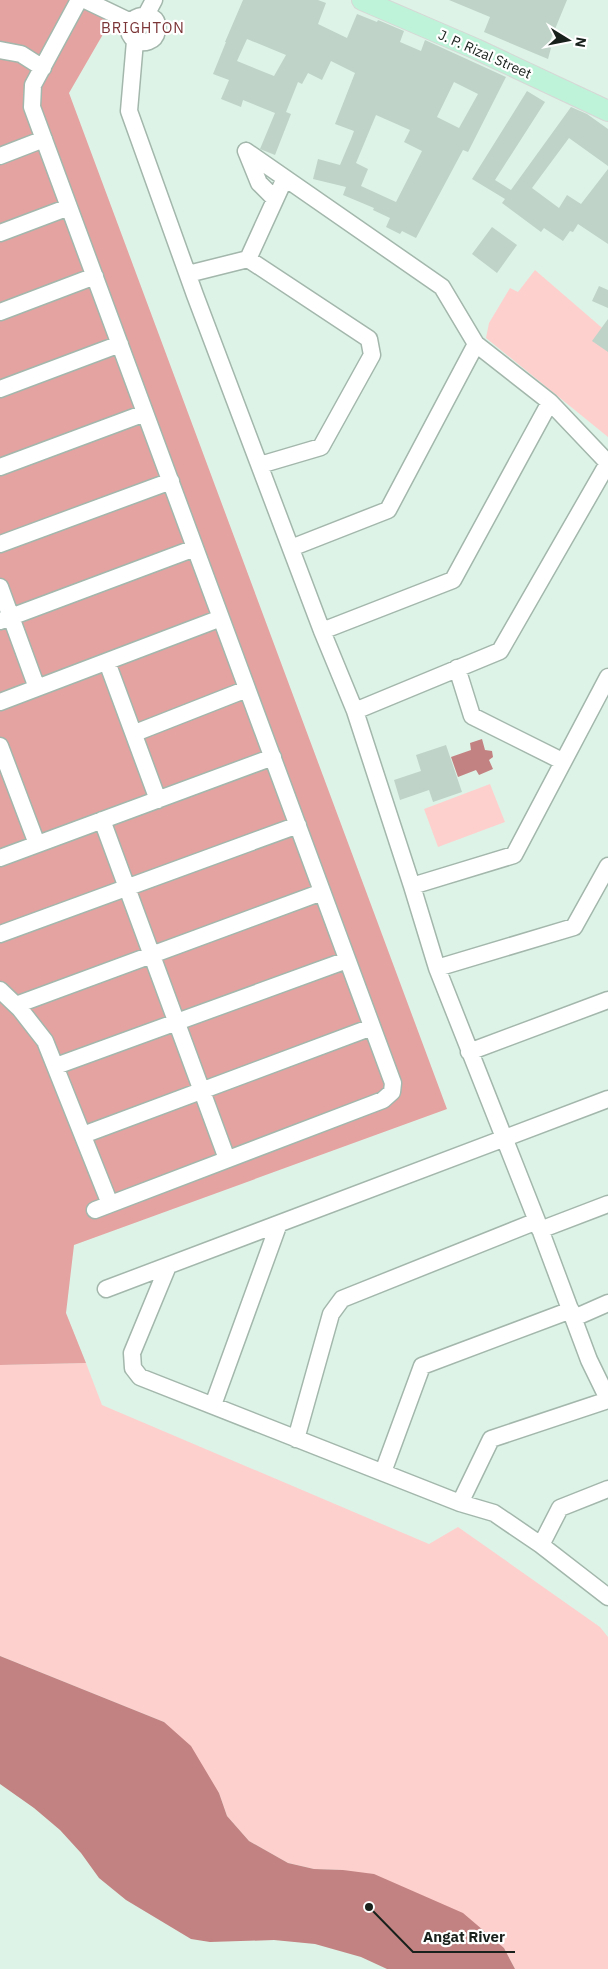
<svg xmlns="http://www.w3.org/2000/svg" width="608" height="1969" font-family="'IBM Plex Sans',sans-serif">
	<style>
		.green { fill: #fdd0ce }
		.forest { fill: #e4a2a1 }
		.water { fill: #c28281 }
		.building { fill: #bfd3c8; fill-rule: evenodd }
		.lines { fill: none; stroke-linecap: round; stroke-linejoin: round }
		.minor-casing { stroke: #a3b7ac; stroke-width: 19 }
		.major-casing { stroke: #d6d7d6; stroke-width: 22 }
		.minor { stroke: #fff; stroke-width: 16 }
		.major { stroke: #bff3d9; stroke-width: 20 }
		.labels { text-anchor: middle; stroke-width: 4.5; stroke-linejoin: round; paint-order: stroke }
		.street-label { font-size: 14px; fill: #19211c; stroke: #fff }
		.neighbourhood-label { font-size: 15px; letter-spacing: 1px; fill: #7c3537; stroke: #fff }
		.leader { fill: none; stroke: #19211c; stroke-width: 2 }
		.callout-dot { fill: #19211c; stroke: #fff; stroke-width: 2 }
		.callout-label { font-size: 15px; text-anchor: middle; font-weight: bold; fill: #19211c; stroke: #fff; stroke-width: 4.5; stroke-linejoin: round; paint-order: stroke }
	</style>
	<rect width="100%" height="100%" fill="#def3e7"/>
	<path class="green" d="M535 270 608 333V437L486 338 489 323 510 288 518 292Z
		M490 784 505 822 438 847 424 809Z
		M86 1363 102 1405 429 1544 458 1527 600 1627 608 1637V1969H515L504 1948 343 1870 314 1869 288 1863 249 1841 227 1816 219 1793 164 1722 0 1656V1365Z"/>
	<path class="forest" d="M0 0H76L125 22 117 33 106 29 69 93 447 1109 74 1245 66 1313 86 1363 0 1365Z"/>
	<path class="water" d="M482 739 485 750 492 751 493 757 489 760 493 769 479 775 476 770 458 777 451 757 471 750 470 743Z
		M0 1656 164 1722 191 1746 219 1793 227 1816 249 1841 288 1863 314 1869 343 1870 374 1874 463 1913 504 1948 515 1969H387L361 1957 315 1944 274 1940 210 1942 191 1939 126 1900 99 1878 81 1853 60 1830 34 1808 0 1784Z"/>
	<path class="building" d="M243 0H318L326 3 318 24 347 38 357 14 377 22 378 20 404 31 400 42 421 51 425 40 506 77 468 152 463 150 416 238 402 231 400 234 386 227 390 218 373 210 374 208 343 195 346 187 313 179 318 159 340 165 351 139 354 131 335 124 355 73 331 61 322 80 308 73 302 84 298 82 286 112 291 114 275 155 260 149 275 113 243 100 241 107 221 99 229 80 213 74 226 42H225ZM247 39 286 55 274 76 237 61ZM454 82 478 94 459 128 437 117ZM376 115 410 130 404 142 422 151 396 202 361 186 368 169 356 163Z
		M449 0H567L548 46 551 48 548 59 484 32 490 17Z
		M527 91 545 102 495 180 511 190 571 107 587 114 608 129V166L569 138 532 188 559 208 567 195 581 204 608 169V244L578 224 573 232 570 231 563 241 544 228 541 232 502 203 505 199 472 179Z
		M492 227 517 245 497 273 472 254Z
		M599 286 608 290V308L592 301Z
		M608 319V352L592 341Z
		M446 745 462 792 433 802 429 790 400 800 394 780 421 771 416 755Z"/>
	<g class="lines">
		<defs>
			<path id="minor" d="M79 0 33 85 32 107 393 1083 392 1092 383 1100 95 1210
				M85 0 131 22
				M146 15 154 0
				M135 41C144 44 155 42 157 31 162 3 111 17 135 41L129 111 195 295 322 631 355 711 412 886 437 968 537 1221 589 1360 608 1399
				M0 50 21 54 43 68
				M246 151 442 287 476 344 388 510 291 548
				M246 151 259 183 274 198
				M0 156 44 139
				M0 233 69 207
				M248 259 285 178
				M188 274 248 259 369 339 372 355 321 447 260 465
				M0 312 95 276
				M476 344 550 402 608 463
				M0 389 120 344
				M0 467 145 413
				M0 544 171 481
				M0 587 37 688
				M0 621 195 548
				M322 631 453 580 550 402
				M107 662 158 800
				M457 668 472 716 562 761
				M0 702 221 618
				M355 711 500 651 608 463
				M135 733 247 689
				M0 746 37 844
				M102 820 227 1159
				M0 858 273 757
				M412 886 514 855 608 677
				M0 934 298 825
				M437 968 574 927 608 866
				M0 990 20 1009 45 1041 110 1204
				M16 1005 322 892
				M469 1052 608 1000
				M56 1066 347 960
				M83 1135 372 1027
				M540 1230 608 1204
				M168 1266 132 1353 133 1368 140 1377 460 1503 494 1513 541 1545 608 1597
				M106 1289 608 1099
				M574 1318 608 1303
				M213 1405 278 1226
				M296 1439 331 1314 342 1299 537 1221
				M383 1472 422 1366 571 1310
				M460 1503 491 1439 608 1400
				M541 1545 560 1508 608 1489"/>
			<path id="major" d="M362 0 476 49 608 111"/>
		</defs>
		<use href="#minor" class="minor-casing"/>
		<use href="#major" class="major-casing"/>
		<use href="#minor" class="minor"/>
		<use href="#major" class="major"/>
	</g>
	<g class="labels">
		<g class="street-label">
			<text transform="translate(485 54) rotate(24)" y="5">J. P. Rizal Street</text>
		</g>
		<g class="neighbourhood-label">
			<text x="143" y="33">BRIGHTON</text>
		</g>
	</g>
	<path class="leader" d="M369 1907L413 1952H515"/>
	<circle class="callout-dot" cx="369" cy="1907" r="5"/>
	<g class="callout-label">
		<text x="464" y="1942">Angat River</text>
	</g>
	<g transform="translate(568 40) rotate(100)" stroke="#ffffff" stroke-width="4" paint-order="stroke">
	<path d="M0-4L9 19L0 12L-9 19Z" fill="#19211c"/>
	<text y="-8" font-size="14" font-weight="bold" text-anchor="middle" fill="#19211c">N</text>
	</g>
</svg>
